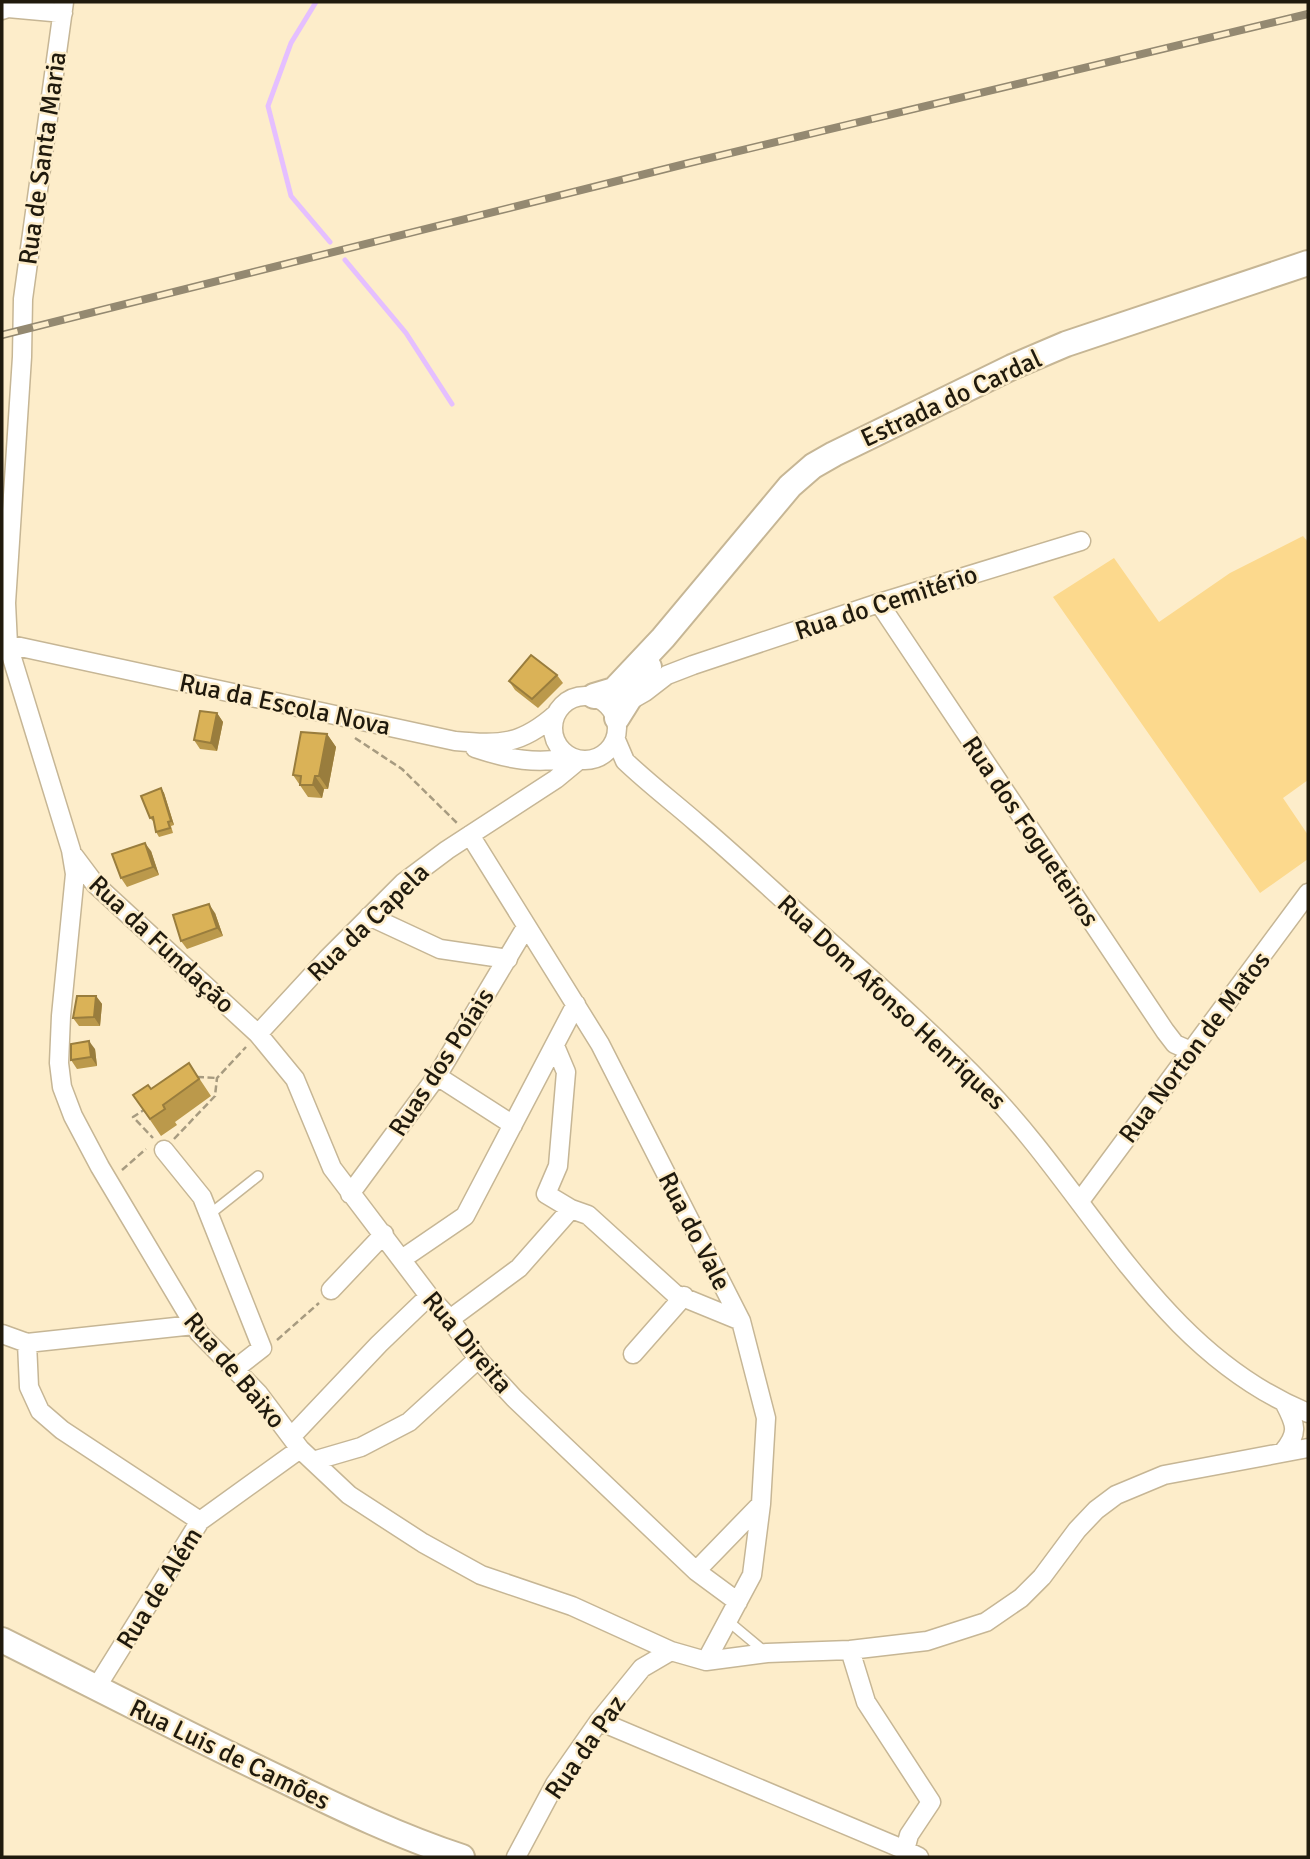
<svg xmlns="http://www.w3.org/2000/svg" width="1310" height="1859" font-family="Signika,sans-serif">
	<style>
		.green { fill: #fcd98d }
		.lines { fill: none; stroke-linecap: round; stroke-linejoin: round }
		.stream { stroke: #e5bfff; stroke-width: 5 }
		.lane-casing { stroke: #c6b695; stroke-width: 12 }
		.street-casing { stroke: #c6b695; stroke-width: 21 }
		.secondary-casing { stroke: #c6b695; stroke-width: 28 }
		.path { stroke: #a79b80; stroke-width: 2.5; stroke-dasharray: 7 3.5; stroke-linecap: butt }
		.lane { stroke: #fff; stroke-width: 9 }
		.street { stroke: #fff; stroke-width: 18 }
		.secondary { stroke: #fff; stroke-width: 24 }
		.rail-casing { stroke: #948971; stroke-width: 8 }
		.rail { stroke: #fdedca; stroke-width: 5; stroke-dasharray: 16; stroke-linecap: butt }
		.wall { fill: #bb994b }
		.shaded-wall { fill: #997d3d }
		.building { fill: #dab257; stroke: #997d3d; stroke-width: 2 }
		.labels { text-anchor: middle; stroke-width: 5; stroke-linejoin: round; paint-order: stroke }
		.street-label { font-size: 26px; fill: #201a0d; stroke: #fdedca }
	</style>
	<rect width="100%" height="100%" fill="#fdedca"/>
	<path class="green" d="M1303 536 1308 542V780L1283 798 1308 835V859L1260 893 1053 597 1114 558 1159 622 1230 573Z"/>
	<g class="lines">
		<path class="stream" d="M316 2 291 43 268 106 291 196 330 242
			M345 260 406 333 452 404"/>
		<defs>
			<path id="lane" d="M210 1214 258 1176
				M728 1621 765 1652"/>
			<path id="street" d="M64 2 23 299 22 357 6 603 8 645 71 850 75 874 61 1016 59 1063 62 1087 73 1116 100 1167 199 1333 258 1393 300 1449 349 1495 423 1543 481 1575 572 1606 671 1651 706 1661 767 1653 850 1650 927 1641 986 1622 1021 1598 1042 1577 1077 1530 1096 1510 1116 1495 1164 1475 1308 1448
				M2 10 8 8 63 13
				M879 603 1165 1031 1175 1044 1191 1051
				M2 643 455 741C501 745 521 745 556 714
				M553 728a32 32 0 1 1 64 0a32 32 0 1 1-64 0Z
				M631 700 645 692 667 675 693 665 879 603 1081 541
				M616 740 625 761C648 783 673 802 697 823 736 856 773 891 811 925 870 978 930 1030 985 1087 1093 1198 1157 1351 1308 1413
				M475 748C511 760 535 764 572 758
				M470 835 600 1044 741 1321 766 1418 761 1504 752 1575 706 1661
				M74 856 95 884 258 1034 295 1079 332 1168 429 1296 450 1319 478 1359 514 1398 696 1571 738 1602
				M369 916 440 949 508 959
				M258 1034 327 959 403 883 447 850 556 779 579 760
				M555 1046 566 1072 558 1166 546 1194 571 1209
				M437 1076 513 1125
				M164 1150 202 1197 262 1348 235 1369
				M350 1194 437 1076 526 927
				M1080 1201 1308 893
				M402 1259 465 1216 576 1004
				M331 1290 384 1234
				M450 1319 519 1268 571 1209 588 1215 675 1294 741 1321
				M2 1334 27 1343 194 1325
				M27 1343 29 1387 40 1411 62 1430 200 1521
				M633 1354 684 1296
				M291 1437 379 1344 429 1296
				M1283 1452C1299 1433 1296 1425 1285 1404
				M313 1461 361 1447 409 1422 478 1359
				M696 1571 761 1504
				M850 1650 866 1702 931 1802 909 1835 905 1850 919 1857
				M96 1688 200 1521 300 1449
				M599 1721 905 1850
				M516 1857 555 1784 599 1721 642 1668 671 1651"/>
			<path id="secondary" d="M594 696 614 690 663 638 790 486 813 466 834 454 1012 367 1066 344 1308 263
				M617 718 649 667
				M2 1640C96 1687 190 1736 285 1781 342 1809 401 1837 462 1857"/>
		</defs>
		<use href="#lane" class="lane-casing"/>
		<use href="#street" class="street-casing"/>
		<use href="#secondary" class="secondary-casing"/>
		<path class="path" d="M355 738 402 769 457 823
			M197 1077 217 1078
			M147 1108 133 1117 153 1138
			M174 1139 215 1096 217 1078 246 1047
			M122 1170 146 1149
			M277 1340 319 1303"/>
		<use href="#lane" class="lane"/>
		<use href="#street" class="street"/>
		<use href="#secondary" class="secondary"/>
		<defs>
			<path id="rail" d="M2 335 689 163 1308 14"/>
		</defs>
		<use href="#rail" class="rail-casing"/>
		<use href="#rail" class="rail"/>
	</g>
	<path class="wall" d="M557 675 563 683 538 708 515 690 509 681Z
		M217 713 223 722 217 751 200 749 194 740Z
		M327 734 336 747 328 789H324L322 798 308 797 293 775Z
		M161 788 164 793 174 825 171 826 173 833 159 837 156 832 154 822 150 818Z
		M151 851 159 875 127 887 121 878Z
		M215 913 223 936 187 949 181 941Z
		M96 996 102 1004 100 1026H79L73 1018Z
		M95 1049 97 1066 77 1069 71 1060Z
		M189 1063 211 1096 175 1122 177 1125 161 1136 133 1095 151 1089Z"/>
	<path class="shaded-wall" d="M217 713 223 722 217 751 211 743Z
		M327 734 336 747 328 789 319 776Z
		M315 776 324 789 322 798 313 785Z
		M161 788 164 793 174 825 171 821Z
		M145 843 151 851 159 875 153 867Z
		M209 904 215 913 223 936 217 928Z
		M96 996 102 1004 100 1026 94 1017Z
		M89 1041 95 1049 97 1066 91 1057Z"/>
	<path class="building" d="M531 655 557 675 532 699 509 681Z
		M200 711 217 713 211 743 194 740Z
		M301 732 327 734 319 776H315L313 785H300L301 776 293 775Z
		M161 788 171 821 168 822 170 828 156 832 153 817 150 818 141 796Z
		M145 843 153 867 121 878 112 854Z
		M209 904 217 928 181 941 173 915Z
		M77 996H96L94 1017 73 1018Z
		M89 1041 91 1057 71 1060V1044Z
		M189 1063 199 1079 163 1105 165 1109 150 1119 133 1095 148 1085 151 1089Z"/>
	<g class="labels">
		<g class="street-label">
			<text transform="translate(42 158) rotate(-82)" y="9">Rua de Santa Maria</text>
			<text transform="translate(951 398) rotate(-25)" y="9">Estrada do Cardal</text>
			<text transform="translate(886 602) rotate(-18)" y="9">Rua do Cemitério</text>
			<text transform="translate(285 704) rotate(12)" y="9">Rua da Escola Nova</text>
			<text transform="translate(1031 831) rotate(56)" y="9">Rua dos Fogueteiros</text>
			<text transform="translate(368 922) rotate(-44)" y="9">Rua da Capela</text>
			<text transform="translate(162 944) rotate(43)" y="9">Rua da Fundação</text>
			<text transform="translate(892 1002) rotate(43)" y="9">Rua Dom Afonso Henriques</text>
			<text transform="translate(1194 1047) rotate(-53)" y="9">Rua Norton de Matos</text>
			<text transform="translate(441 1062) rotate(-57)" y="9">Ruas dos Poíais</text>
			<text transform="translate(695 1231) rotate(63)" y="9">Rua do Vale</text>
			<text transform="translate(468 1342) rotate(50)" y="9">Rua Direita</text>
			<text transform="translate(235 1370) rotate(50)" y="9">Rua de Baixo</text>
			<text transform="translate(159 1588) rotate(-58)" y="9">Rua de Além</text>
			<text transform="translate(585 1747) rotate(-55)" y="9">Rua da Paz</text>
			<text transform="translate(230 1754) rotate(26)" y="9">Rua Luis de Camões</text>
		</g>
	</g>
	<rect width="1310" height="1859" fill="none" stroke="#201a0d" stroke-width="7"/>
</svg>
